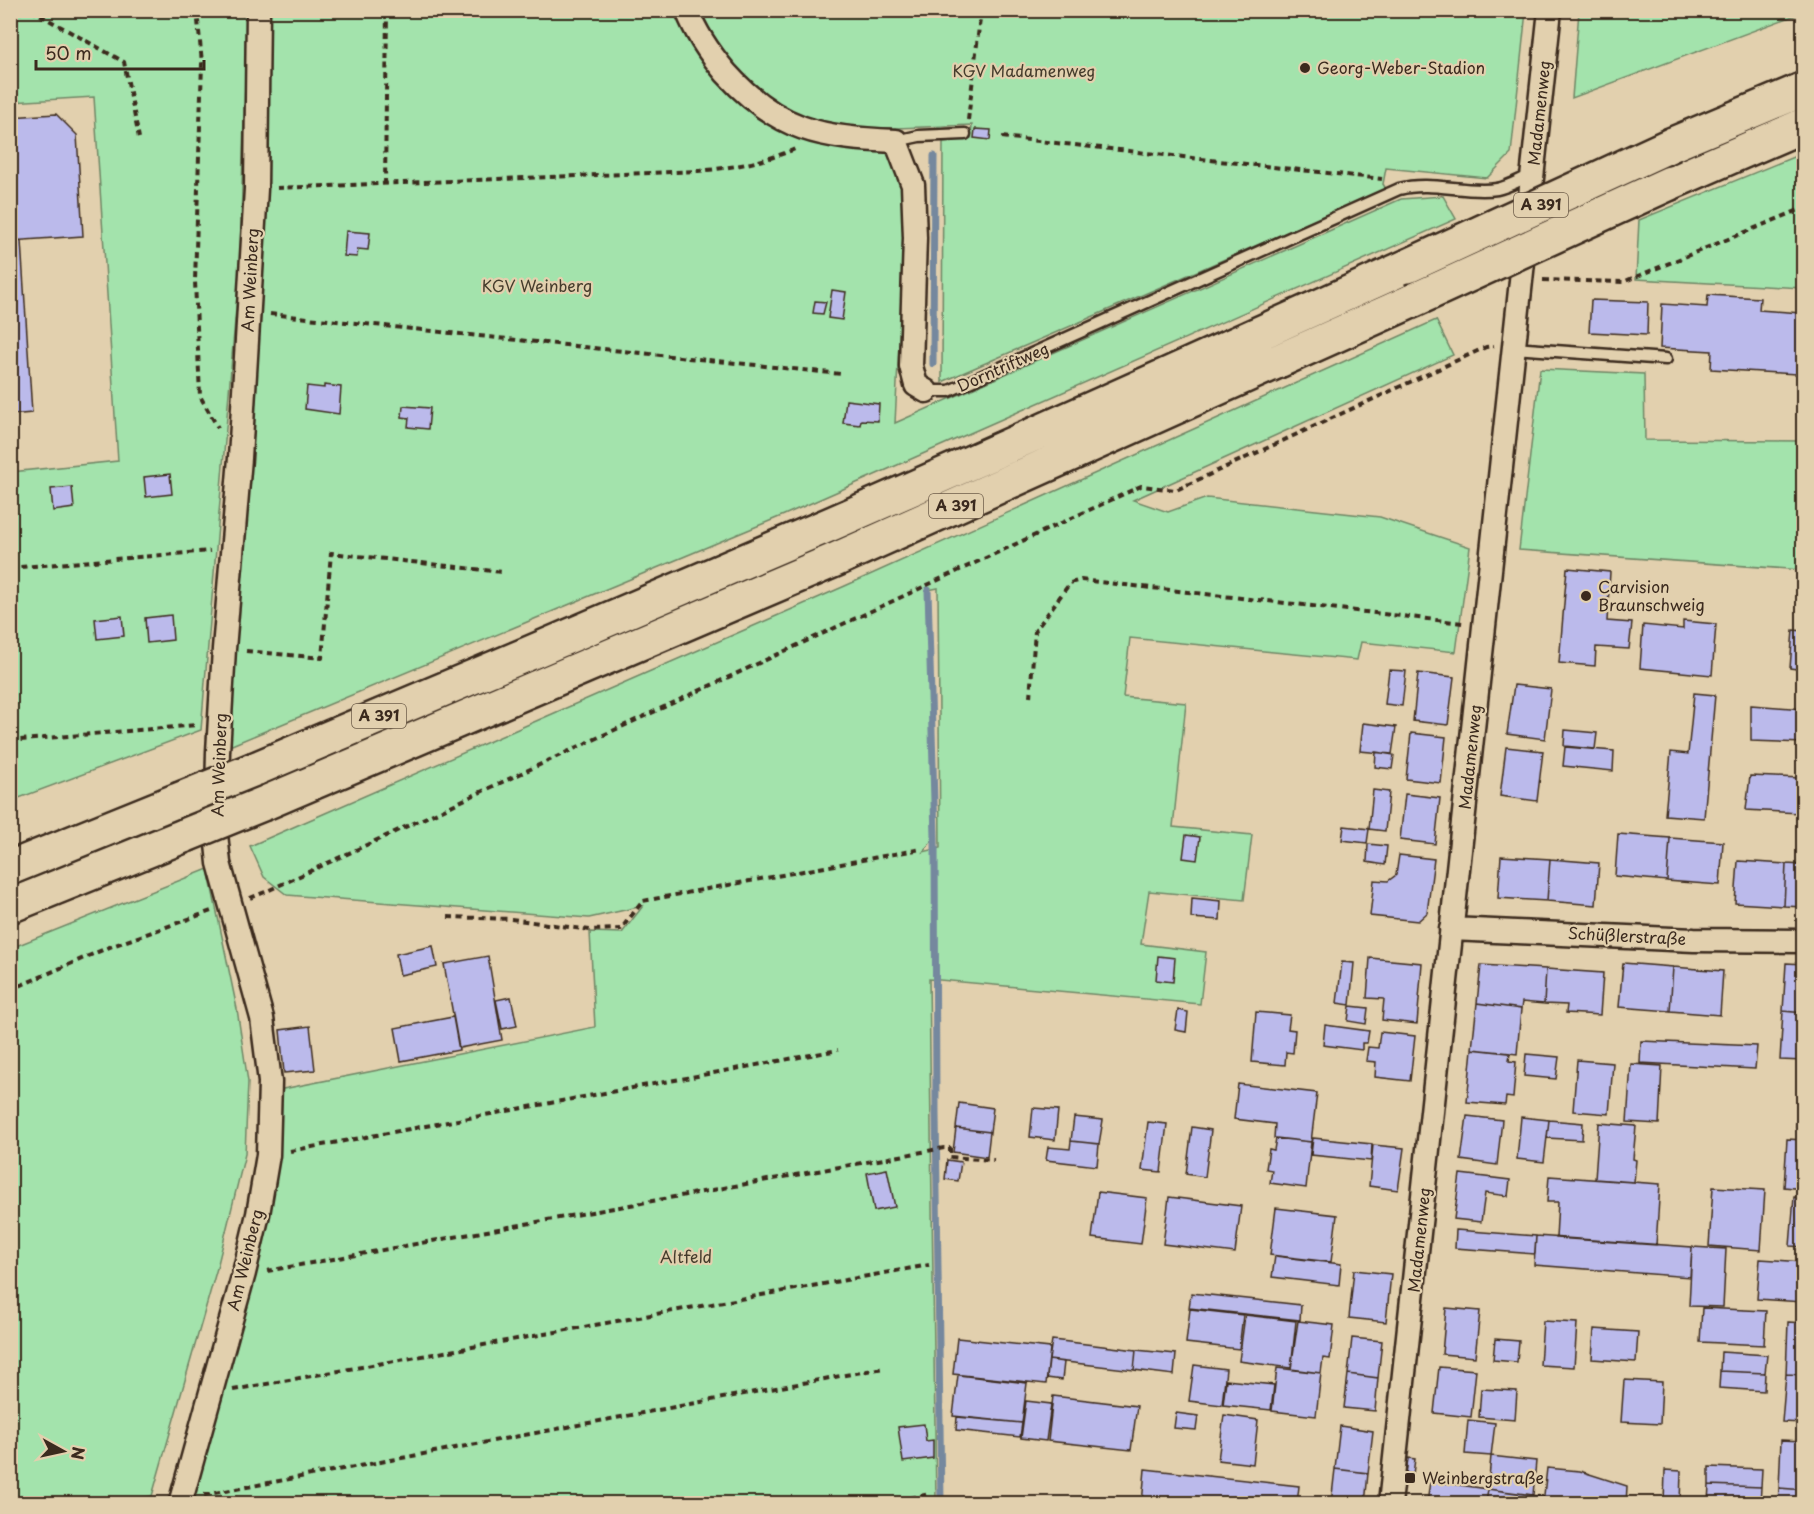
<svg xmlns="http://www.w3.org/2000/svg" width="1814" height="1514" font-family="'Playpen Sans',sans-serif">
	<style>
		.green { fill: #a3e3ac; stroke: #6f8665; stroke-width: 1.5; fill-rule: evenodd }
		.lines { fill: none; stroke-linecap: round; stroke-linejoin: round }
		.stream { stroke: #74889e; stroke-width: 7 }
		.building { fill: #bbbaeb; stroke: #3b2a1e; stroke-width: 1.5 }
		.lane-casing { stroke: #3b2a1e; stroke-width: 15 }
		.street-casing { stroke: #3b2a1e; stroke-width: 27 }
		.highway-casing { stroke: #3b2a1e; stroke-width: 38 }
		.path { stroke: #3b2a1e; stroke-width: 4; stroke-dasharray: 6 4.5; stroke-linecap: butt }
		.lane { stroke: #e2d0ae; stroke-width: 10 }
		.street { stroke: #e2d0ae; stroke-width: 22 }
		.highway { stroke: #e2d0ae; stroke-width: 33 }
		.highway-bridge-casing { stroke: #3b2a1e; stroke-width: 38; stroke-linecap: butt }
		.highway-bridge { stroke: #e2d0ae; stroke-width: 33 }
		.poi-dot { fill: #3b2a1e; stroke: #e2d0ae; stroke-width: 2 }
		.labels { text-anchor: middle; stroke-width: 4.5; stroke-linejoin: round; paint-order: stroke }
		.shield { fill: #e2d0ae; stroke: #6d5c49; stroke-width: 1.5 }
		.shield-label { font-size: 15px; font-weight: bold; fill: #3b2a1e }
		.poi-label { font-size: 16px; fill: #3b2a1e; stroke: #e2d0ae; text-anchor: start }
		.park-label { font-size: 16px; fill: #453c2c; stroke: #e2d0ae }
		.street-label { font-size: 16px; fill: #3b2a1e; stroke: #e2d0ae }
	</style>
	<rect width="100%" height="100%" fill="#e2d0ae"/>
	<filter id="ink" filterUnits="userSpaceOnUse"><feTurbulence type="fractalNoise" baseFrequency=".0167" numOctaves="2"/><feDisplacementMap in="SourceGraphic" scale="12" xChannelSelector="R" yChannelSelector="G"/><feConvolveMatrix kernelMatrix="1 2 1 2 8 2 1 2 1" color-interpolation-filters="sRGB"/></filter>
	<g filter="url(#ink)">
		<path class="green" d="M11 11H247L240 260 201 730 11 801V472L118 461 94 97 11 102Z
			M267 11H676L684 33 707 68 729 91 770 124 800 139 891 148 906 203 895 423 1401 199 1443 196 1456 219 784 515 227 747Z
			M696 11H1526L1511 154 1487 178 1386 168 1383 184 1386 189 942 382 943 142 971 138 972 125 897 128 848 127 821 123 788 112 734 70Z
			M1579 11 1803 10 1804 12 1572 98Z
			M1803 153V288L1636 279 1639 220Z
			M1436 320 1453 355 1133 500 1168 512 1207 498 1380 517 1470 547 1456 652 1361 642 1357 660 1130 638 1123 697 1186 703 1173 827 1252 835 1244 900 1149 891 1141 944 1206 952 1200 1004 929 979 936 1503 188 1504 278 1090 595 1027 590 932 622 933 643 906 589 918 287 895 264 877 250 846 845 586ZM938 588 940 848 923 852 935 837 928 590Z
			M1540 369 1644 374 1645 440 1803 441V570L1519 550Z
			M208 869 237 1009 248 1082 245 1154 217 1268 152 1496 109 1503H11V948Z"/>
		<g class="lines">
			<path class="stream" d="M933 364 934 156
				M928 590 935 837 936 1113 941 1504"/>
		</g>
		<path class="building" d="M56 114 77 135 83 236 10 241V117Z
			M975 129 991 130 990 140 974 138Z
			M346 231 370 233 368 250 358 249 357 257 344 256Z
			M10 241H21L32 413 10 415Z
			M832 290 846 292 842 320 828 318Z
			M1708 295 1760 298 1759 310 1801 313 1797 374 1711 369 1712 351 1660 348 1662 304 1707 307Z
			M1591 300 1648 302 1647 335 1589 332Z
			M815 301 826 302 823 314 813 313Z
			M324 385 341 387 339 414 305 409 307 386 324 388Z
			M846 400 879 404 878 421 861 420 860 425 843 423Z
			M403 406 430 408 428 429 408 427 409 418 402 417Z
			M170 474 172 494 146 497 144 477Z
			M72 487 74 508 53 511 51 489Z
			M1567 568 1610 572 1607 621 1632 623 1629 649 1596 647 1595 666 1559 663Z
			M171 615 173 640 147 643 145 618Z
			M122 616 124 636 97 639 95 619Z
			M1683 621 1716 624 1712 675 1640 668 1643 625 1683 629Z
			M1793 630 1804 631V670L1790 668Z
			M1389 670 1406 671 1402 706 1385 704Z
			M1418 673 1454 677 1448 725 1413 721Z
			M1514 685 1551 689 1545 739 1507 734Z
			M1694 693 1715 695 1704 818 1665 815 1671 752 1688 754Z
			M1751 705 1804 709V743L1751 741Z
			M1363 723 1396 727 1392 754 1360 751Z
			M1565 730 1597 733 1595 749 1564 746Z
			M1411 733 1446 737 1441 783 1406 779Z
			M1506 747 1543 751 1537 801 1500 796Z
			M1565 747 1614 751 1613 771 1563 766Z
			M1376 752 1394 755 1392 769 1375 767Z
			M1750 776 1802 778 1800 813 1746 810Z
			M1373 790 1389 792 1385 831 1369 829Z
			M1405 794 1440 798 1435 844 1400 840Z
			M1344 826 1369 829 1367 843 1342 840Z
			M1618 834 1670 838 1667 881 1615 876Z
			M1186 835 1200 837 1197 860 1183 858Z
			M1670 838 1723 842 1720 885 1667 881Z
			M1368 844 1387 846 1385 865 1367 862Z
			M1399 855 1434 859 1427 913 1418 921 1370 916 1374 880 1388 881 1396 875Z
			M1501 856 1550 859 1547 901 1498 898Z
			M1550 859 1599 863 1596 905 1547 901Z
			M1738 861 1786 864 1784 906 1735 903Z
			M1786 864 1804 865V907L1784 906Z
			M1192 898 1221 901 1220 920 1191 918Z
			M433 946 437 967 400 975 396 954Z
			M488 956 502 1040 459 1048 444 964Z
			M1158 956 1175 958 1173 982 1156 980Z
			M1370 958 1422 963 1417 1024 1382 1020 1384 999 1367 998Z
			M1342 962 1354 963 1350 1005 1337 1003Z
			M1623 963 1673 967 1670 1011 1619 1007Z
			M1786 963 1804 964V1013L1783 1011Z
			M1481 965 1546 969 1544 1004 1522 1002 1521 1009 1477 1003Z
			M1673 967 1723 971 1720 1015 1670 1011Z
			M1546 969 1603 973 1600 1015 1566 1013 1567 1005 1544 1004Z
			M511 997 517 1026 502 1029 496 1000Z
			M1477 1003 1521 1009 1517 1054 1472 1049Z
			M1350 1006 1368 1008 1366 1024 1348 1021Z
			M1178 1010 1188 1012 1186 1032 1175 1030Z
			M1783 1011 1804 1013V1061L1780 1060Z
			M1256 1012 1290 1015 1288 1029 1295 1030 1293 1053 1286 1052 1285 1065 1252 1062Z
			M453 1017 459 1050 401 1061 395 1028Z
			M1325 1025 1369 1031 1367 1043H1362V1050L1323 1045Z
			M310 1026 315 1070 284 1073 280 1030Z
			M1380 1032 1415 1036 1410 1081 1375 1077 1376 1062 1366 1061 1368 1047 1378 1048Z
			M1641 1041 1757 1046 1755 1069 1640 1063Z
			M1472 1049 1510 1053 1509 1061 1516 1062 1513 1098 1506 1097 1505 1105 1467 1102Z
			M1526 1054 1559 1057 1556 1079 1524 1076Z
			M1577 1060 1613 1063 1609 1114 1573 1111Z
			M1631 1064 1662 1066 1659 1124 1627 1122Z
			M1799 1078H1804V1128H1796Z
			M1238 1084 1317 1093 1311 1142 1274 1138 1275 1124 1234 1119Z
			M959 1103 993 1108 990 1132 956 1128Z
			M1033 1108 1058 1110 1055 1140 1030 1137Z
			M1467 1116 1502 1120 1497 1165 1461 1160Z
			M1074 1117 1103 1120 1099 1144 1071 1141Z
			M1521 1117 1549 1120 1544 1162 1517 1159Z
			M1549 1120 1583 1123 1582 1140 1547 1138Z
			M1148 1122 1167 1124 1161 1172 1142 1170Z
			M1599 1123 1636 1126 1633 1159 1636 1160 1634 1182 1595 1179Z
			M1192 1127 1211 1130 1205 1177 1186 1174Z
			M956 1128 990 1132 987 1157 953 1152Z
			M1276 1138 1311 1142 1306 1188 1270 1183 1272 1170 1266 1169 1269 1149 1274 1150Z
			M1313 1138 1372 1144 1371 1161 1311 1155Z
			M1787 1139 1804 1140V1189L1784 1187Z
			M1071 1141 1099 1144 1097 1166 1046 1160 1048 1147 1070 1149Z
			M1373 1145 1404 1148 1398 1190 1369 1186Z
			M947 1160 961 1162 958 1181 945 1179Z
			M887 1169 895 1207 874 1211 867 1173Z
			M1460 1174 1510 1180 1508 1196 1485 1193 1481 1222 1454 1219Z
			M1549 1176 1660 1184 1656 1245 1556 1238 1558 1202H1547Z
			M1713 1187 1765 1190 1761 1250 1709 1246Z
			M1098 1192 1147 1198 1141 1244 1092 1238Z
			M1169 1197 1241 1206 1235 1253 1163 1244Z
			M1794 1197 1804 1198V1247L1790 1246Z
			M1276 1208 1337 1215 1331 1262 1270 1255Z
			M1456 1230 1536 1236 1535 1254 1455 1248Z
			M1536 1236 1692 1247 1690 1277 1534 1265Z
			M1692 1247 1726 1249 1723 1307 1689 1306Z
			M1275 1256 1341 1264 1339 1285 1272 1277Z
			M1760 1259 1804 1262V1302L1757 1299Z
			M1354 1270 1391 1274 1386 1322 1349 1318Z
			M1191 1293 1301 1305 1300 1320 1189 1308Z
			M1446 1308 1480 1311 1475 1357 1442 1354Z
			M1702 1308 1766 1311 1764 1345 1700 1342Z
			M1190 1309 1243 1315 1239 1349 1186 1343Z
			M1245 1315 1296 1321 1291 1368 1239 1361Z
			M1298 1321 1334 1325 1330 1359 1323 1358 1321 1373 1291 1369Z
			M1543 1321 1577 1323 1574 1367 1540 1365Z
			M1788 1322 1804 1323V1375L1786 1374Z
			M1594 1329 1638 1332 1636 1362 1592 1359Z
			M957 1338 1050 1348 1046 1384 953 1374Z
			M1352 1338 1382 1341 1378 1378 1348 1374Z
			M1495 1339 1519 1341 1517 1362 1493 1360Z
			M1052 1340 1136 1350 1134 1370 1049 1360Z
			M1136 1350 1176 1354 1174 1375 1134 1370Z
			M1721 1352 1767 1355 1765 1373 1720 1371Z
			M1049 1360 1064 1362 1062 1380 1047 1378Z
			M1194 1365 1226 1369 1222 1405 1189 1401Z
			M1439 1367 1476 1370 1471 1417 1434 1413Z
			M1277 1368 1321 1373 1316 1416 1272 1411Z
			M1720 1371 1765 1373 1764 1391 1719 1388Z
			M1348 1374 1378 1378 1375 1411 1344 1408Z
			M1786 1374 1804 1375V1423L1782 1422Z
			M958 1375 1027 1383 1022 1423 953 1416Z
			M1226 1380 1274 1385 1271 1410 1223 1405Z
			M1624 1380 1662 1382 1660 1424 1621 1422Z
			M1481 1389 1517 1391 1515 1420 1479 1417Z
			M1053 1396 1137 1406 1131 1450 1048 1441Z
			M1026 1401 1051 1404 1046 1441 1021 1438Z
			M1176 1413 1198 1416 1196 1430 1174 1428Z
			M1224 1415 1258 1420 1253 1464 1218 1460Z
			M957 1417 1022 1423 1020 1437 956 1430Z
			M1468 1420 1495 1423 1491 1456 1465 1454Z
			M924 1424 926 1441 933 1440V1458L903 1462 898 1427Z
			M1340 1426 1373 1431 1368 1473 1335 1469Z
			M1781 1440 1804 1441V1490L1779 1488Z
			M1491 1456 1536 1461 1533 1495 1488 1489Z
			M1408 1458 1415 1459 1413 1474 1406 1473Z
			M1709 1467 1762 1469 1761 1487 1709 1485Z
			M1547 1468 1580 1471 1627 1486 1626 1504H1543Z
			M1145 1469 1299 1486 1297 1504H1142Z
			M1335 1469 1368 1473 1365 1504H1331Z
			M1665 1470 1681 1471 1680 1504H1664Z
			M1430 1481 1488 1489 1486 1504H1427Z
			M1709 1485 1761 1487 1760 1504 1708 1503Z
			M1779 1488 1804 1490V1504H1778Z
			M1488 1489 1543 1497 1542 1504H1486Z"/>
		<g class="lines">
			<defs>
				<path id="lane" d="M896 141 919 136 965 134
					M1514 348 1666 359
					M926 391H949L1399 189C1431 180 1465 194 1497 189 1509 187 1521 179 1532 175"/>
				<path id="street" d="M687 10C696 34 710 54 726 73 778 131 821 138 896 141L913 185 915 238 911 366 916 385 926 391
					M1451 929 1694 940 1804 941
					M180 1504 244 1273 258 1214 268 1155 270 1082 262 1018 219 863 216 834 218 752 224 649 240 458 256 189 258 10
					M1390 1504 1550 10"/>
				<path id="highway" d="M1673 144 1804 89
					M1670 183 1804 125
					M255 769C447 688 640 607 831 524 1024 440 1216 353 1408 266
					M265 803 837 559 1412 301
					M10 868 178 800
					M10 906 186 835"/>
			</defs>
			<use href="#lane" class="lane-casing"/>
			<use href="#street" class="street-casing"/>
			<use href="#highway" class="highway-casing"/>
			<path class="path" d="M31 10 124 62 139 138
				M197 10 202 63 195 281 200 396 218 428
				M10 16 27 10
				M968 120 981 10
				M1002 137 1382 179
				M385 185 387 10
				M277 188 698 171C731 168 764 162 795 149
				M1543 280 1623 282 1804 208
				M270 314 841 374
				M10 568 210 551
				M246 651 322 658 331 553 502 572
				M1030 697 1035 631 1070 583 1081 580 1463 623
				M10 741 198 725
				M250 898 265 892 1141 486 1176 490 1486 347 1494 346
				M448 917 511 919 590 930 621 929 643 901 921 849
				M10 990 107 948 211 911
				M290 1151 838 1050
				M267 1271 944 1148H950V1157L994 1160
				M233 1390 929 1265
				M204 1495 883 1368
				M879 1504 930 1494"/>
			<use href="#lane" class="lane"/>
			<use href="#street" class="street"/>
			<use href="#highway" class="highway"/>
			<defs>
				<path id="highway-bridge" d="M1408 266 1673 144
					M1412 301 1670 183
					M178 800 255 769
					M186 835 265 803"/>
			</defs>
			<use href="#highway-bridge" class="highway-bridge-casing"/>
			<use href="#highway-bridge" class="highway-bridge"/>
		</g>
	</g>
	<g class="poi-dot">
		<circle cx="1305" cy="68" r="6"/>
		<circle cx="1586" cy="596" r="6"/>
		<rect x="1404" y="1472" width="12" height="12" rx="3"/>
	</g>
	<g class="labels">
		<g class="shield">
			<rect x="1514" y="193" width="54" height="24" rx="4.5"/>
			<rect x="929" y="494" width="54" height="24" rx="4.5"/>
			<rect x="352" y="704" width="54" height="24" rx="4.5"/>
		</g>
		<g class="shield-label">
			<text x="1541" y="210">A 391</text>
			<text x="956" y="511">A 391</text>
			<text x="379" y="721">A 391</text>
		</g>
		<g class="poi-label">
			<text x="1317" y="74">Georg-Weber-Stadion</text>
			<text x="1598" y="593">Carvision<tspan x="1598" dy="18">Braunschweig</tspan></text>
			<text x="1422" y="1484">Weinbergstraße</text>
		</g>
		<g class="park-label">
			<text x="1024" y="77">KGV Madamenweg</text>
			<text x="537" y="292">KGV Weinberg</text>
			<text x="686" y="1263">Altfeld</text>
		</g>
		<g class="street-label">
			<text transform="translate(1539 113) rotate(-84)" y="6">Madamenweg</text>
			<text transform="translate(250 280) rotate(-87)" y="6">Am Weinberg</text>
			<text transform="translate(1003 367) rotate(-24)" y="6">Dorntriftweg</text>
			<text transform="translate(1470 757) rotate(-84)" y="6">Madamenweg</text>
			<text transform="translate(219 765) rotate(-88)" y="6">Am Weinberg</text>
			<text transform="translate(1627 936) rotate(3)" y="6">Schüßlerstraße</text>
			<text transform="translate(1419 1240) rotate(-84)" y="6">Madamenweg</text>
			<text transform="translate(245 1260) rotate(-76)" y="6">Am Weinberg</text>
		</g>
	</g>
	<rect width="1814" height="1514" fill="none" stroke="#e2d0ae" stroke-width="36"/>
	<rect x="18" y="18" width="1778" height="1478" fill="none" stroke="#3b2a1e" stroke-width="2" filter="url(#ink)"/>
	<g transform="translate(63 1451) rotate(98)" stroke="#e2d0ae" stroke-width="4.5" paint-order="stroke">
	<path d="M0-4.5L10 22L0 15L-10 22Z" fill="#3b2a1e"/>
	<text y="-9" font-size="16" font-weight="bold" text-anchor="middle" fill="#3b2a1e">N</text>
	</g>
	<path d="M36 60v9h168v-9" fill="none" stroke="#3b2a1e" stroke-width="3"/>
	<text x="45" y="60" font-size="18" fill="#3b2a1e" stroke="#e2d0ae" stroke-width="4.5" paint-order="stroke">50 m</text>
</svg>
